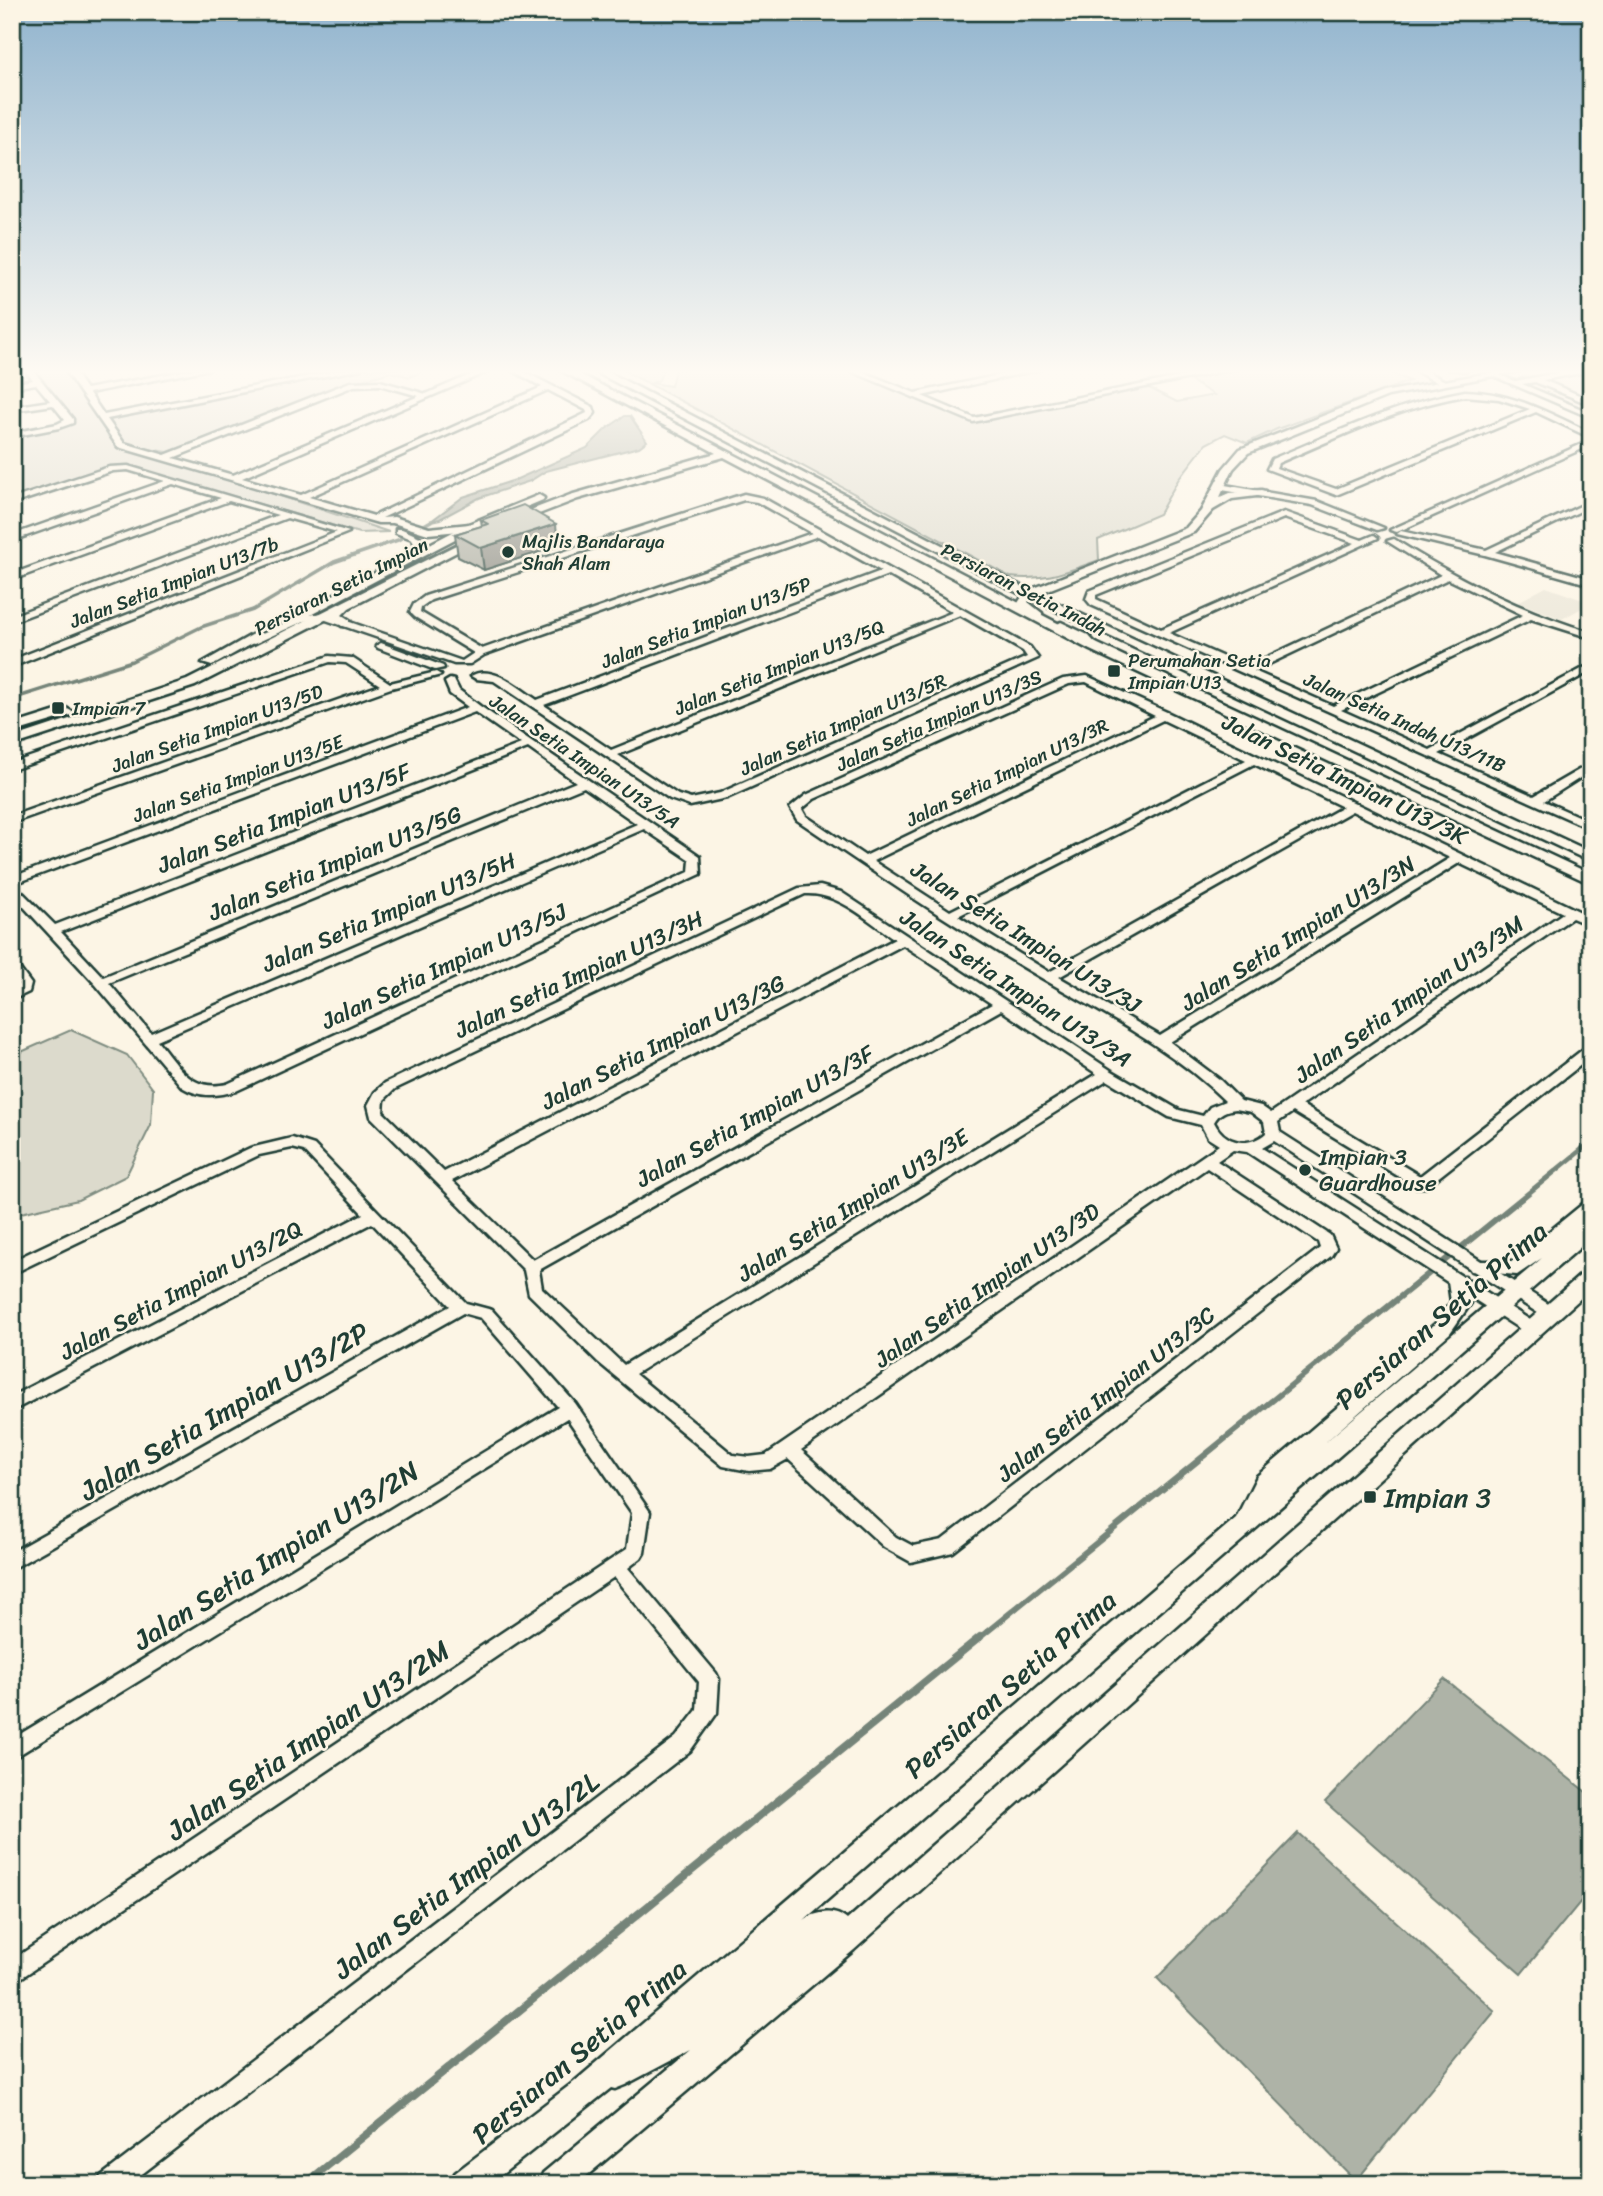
<svg xmlns="http://www.w3.org/2000/svg" width="1603" height="2196" font-family="Sriracha,sans-serif">
	<style>
		.built { fill: #ece7d8 }
		.green { fill: #dcdacc; stroke: #7e8c80; stroke-width: 2 }
		.water { fill: #aeb3a7; stroke: #758479; stroke-width: 2 }
		.lines { fill: none; stroke-linecap: round; stroke-linejoin: round }
		.stream-far3 { stroke: #758479; stroke-width: 3.5 }
		.stream-far2 { stroke: #758479; stroke-width: 5 }
		.stream-far1 { stroke: #758479; stroke-width: 6 }
		.stream { stroke: #758479; stroke-width: 8 }
		.minor-casing { stroke: #1f3d34; stroke-width: 5 }
		.tertiary-casing { stroke: #1f3d34; stroke-width: 5 }
		.minor { fill: #fcf5e5; fill-rule: evenodd }
		.tertiary { fill: #fcf5e5; fill-rule: evenodd }
		.wall { fill: #a9ab9f; stroke: #1f3d34; stroke-width: 2 }
		.shaded-wall { fill: #8a8b82; stroke: #1f3d34; stroke-width: 2 }
		.building { fill: #c5c7b9; stroke: #1f3d34; stroke-width: 2 }
		.poi-dot { fill: #1f3d34; stroke: #fcf5e5; stroke-width: 2.5 }
		.labels { text-anchor: middle; stroke-width: 5; stroke-linejoin: round; paint-order: stroke }
		.far-poi-label { font-size: 19px; fill: #1f3d34; stroke: #fcf5e5; text-anchor: start }
		.far-street-label { font-size: 19px; fill: #1f3d34; stroke: #fcf5e5 }
		.street-label { font-size: 23px; fill: #1f3d34; stroke: #fcf5e5 }
		.poi-label { font-size: 23px; fill: #1f3d34; stroke: #fcf5e5; text-anchor: start }
		.near-street-label { font-size: 28px; fill: #1f3d34; stroke: #fcf5e5 }
		.near-poi-label { font-size: 28px; fill: #1f3d34; stroke: #fcf5e5; text-anchor: start }
	</style>
	<rect width="100%" height="100%" fill="#fcf5e5"/>
	<filter id="ink" filterUnits="userSpaceOnUse"><feTurbulence type="fractalNoise" baseFrequency=".0143" numOctaves="2"/><feDisplacementMap in="SourceGraphic" scale="14" xChannelSelector="R" yChannelSelector="G"/><feConvolveMatrix kernelMatrix="1 2 1 2 8 2 1 2 1" color-interpolation-filters="sRGB"/></filter>
	<g filter="url(#ink)">
		<path class="built" d="M1553 369H1591V411L1513 377Z
			M1546 587 1591 603 1562 619 1518 602Z"/>
		<path class="green" d="M28 369H68L102 418 357 369H428L410 377 391 372 351 383 168 452 128 446 389 532 359 533 126 465 12 500V435L59 426 69 420Z
			M621 369H663L659 380 652 383 671 386 675 369H847L975 421 1143 385 1177 402 1214 395 1188 379 1246 369H1381L1410 381 1277 429 1247 443 1225 434 1206 444 1178 480 1159 514 1098 540 1099 560C1065 572 1046 581 1010 577Z
			M71 1030 127 1055 153 1089 151 1125 126 1176 78 1200 12 1215V1056Z"/>
		<path class="water" d="M625 416H630L647 441 639 447 546 471 530 481 479 498 440 519 431 521 463 497 515 480 587 448 606 429Z
			M1444 1679 1591 1796V1889L1521 1974 1325 1802Z
			M1298 1833 1495 2011 1356 2181 1157 1978Z"/>
		<g class="lines">
			<path class="stream-far3" d="M12 699 132 661 201 627 253 610 334 562 398 540 431 521"/>
			<path class="stream-far2" d="M1520 1200 1591 1142"/>
			<path class="stream-far1" d="M978 1639 1522 1198"/>
			<path class="stream" d="M305 2184 980 1637"/>
			<defs>
				<path id="minor" d="M24 369H32L73 419V423L59 428 12 437V433L57 424 65 420 53 405 12 411V407L50 401 36 384 12 388V384L33 380Z
					M64 369H72L86 389 195 369H210L89 393 104 415 346 369H361L107 419 124 443 165 455 350 382 380 381 426 394 484 369H494L242 478 301 495 542 387 510 369H519L593 407 595 413 589 420 382 518 394 517 429 528 470 524 474 527 470 530 428 534 393 523H378L118 447ZM380 385 419 396 233 475 173 458 354 386ZM548 390 586 410 587 413 374 516 309 497Z
					M846 369H856L915 393 1027 369H1041L922 396 974 418 1219 369H1234L973 422Z
					M1412 369H1422L1449 383 1442 385Z
					M1447 369H1470L1466 371Z
					M1578 369H1591V371L1543 380 1591 400V405L1535 382 1522 384 1591 413V418L1491 375 1495 373 1515 381Z
					M1465 391C1512 392 1549 413 1591 433V438L1536 412 1336 495 1267 469 1272 459C1335 433 1397 403 1465 391ZM1465 396 1499 399 1530 409 1336 489 1276 468 1278 463C1340 437 1399 407 1465 396Z
					M1591 440V445L1397 532 1390 530Z
					M128 466 349 532 12 667V660L337 532 287 518 12 622V616L278 515 229 501 12 580V574L221 498 173 484 12 541V535L165 481 128 470 113 471 12 504V499L109 467Z
					M1219 484 1317 501 1384 528 1377 530 1312 505 1216 489V485Z
					M744 494 763 498 1030 647 1038 658 727 798 690 806 670 799 494 681 476 679 471 676C492 663 520 689 537 700L881 571 818 536 484 655 470 664H454L323 619 304 621 254 644 246 642 299 616 324 613 462 661 474 653 415 617 410 612 414 604 425 596ZM744 500 757 502 812 533 482 649 420 612 421 607 431 600ZM888 575 953 612 611 750 544 705ZM960 615 1023 651 1027 657 720 793 691 799 678 795 618 755Z
					M1591 501V506L1495 552 1591 579V585L1485 555 1397 534 1401 531 1486 550Z
					M1284 512 1362 540 1374 535 1378 538 1169 633 1246 667 1441 575 1387 541 1394 539C1456 578 1520 611 1591 632V638L1531 619 1341 710 1430 750 1591 664V671L1439 754 1534 796 1591 763V771L1544 801 1591 822V829L1091 605 1086 599 1089 591ZM1284 518 1355 543 1161 629 1096 599V595ZM1448 579 1523 615 1333 706 1254 671Z
					M396 529H402L420 537 423 544 415 558 408 556 415 544 412 539 396 533Z
					M1025 592H1031L1033 594 1028 602 1042 613V617H1036L1020 605 1018 603Z
					M1061 622 1088 635 1099 647 1097 649H1091L1082 639 1058 627 1056 625Z
					M381 643 443 666 444 668 435 670 378 648 376 646Z
					M329 656 352 658 390 683 436 672 441 675 391 688 12 823V816L380 685 346 663 330 662 12 770V763Z
					M1087 676 1169 713 1591 917V926L1572 918 1302 1105 1420 1176 1586 1047 1591 1046V1057L1426 1187H1416L1293 1112 1278 1122 1280 1132 1556 1309 1558 1313 1556 1317 1550 1319 1544 1317 1274 1141 1262 1148 1538 1325 1540 1329 1538 1333 1532 1335 1526 1333 1247 1152 1233 1150 1217 1161 1330 1235 1336 1248 1331 1256 953 1552 911 1562 884 1547 788 1459 770 1469 749 1471 723 1466 598 1362 529 1294 524 1270 371 1117 368 1105 375 1092 385 1083 799 888 820 886 841 892 1112 1071 1179 1110 1203 1116 1210 1107 1225 1101C1167 1044 1093 1009 1023 967 946 921 872 871 797 820L790 808 806 795 1063 679ZM1086 682 1155 716 865 856 806 816 802 809 814 799 1069 684ZM1163 720 1246 760 950 911 873 861ZM1254 764 1343 807 1049 972 958 916ZM1352 811 1450 858 1160 1036 1059 977ZM1459 863 1563 913 1271 1113 1261 1106 1241 1101 1219 1079 1170 1042ZM805 894C839 892 868 921 895 939L444 1172 383 1112 384 1100 395 1089ZM903 945 992 1004 533 1260 452 1181ZM1001 1010 1097 1074 624 1365 542 1288 539 1270ZM1107 1080 1169 1117 1201 1125 1208 1138 1219 1145 766 1455 749 1457 733 1455 635 1374ZM1236 1109 1251 1112 1264 1122 1266 1133C1248 1149 1224 1143 1214 1122 1219 1113 1226 1110 1236 1109ZM1207 1168 1318 1242 1320 1248 942 1540 913 1546 896 1537 801 1450Z
					M450 679 454 680 459 690 480 706 700 856 701 874 236 1091C217 1096 200 1098 182 1087L96 985 12 894V877L468 707 450 694 445 682ZM475 712 521 744 55 925 14 884ZM528 748 576 782 103 977 61 932ZM584 787 637 824 151 1033 109 983ZM644 829 690 860 689 872 227 1084C189 1092 179 1066 157 1040Z
					M12 964 17 965 31 984 29 992 12 1000V990L18 984 12 977Z
					M292 1138 314 1145 466 1303 492 1310 575 1403 650 1512 644 1553 641 1558 628 1568 716 1673 719 1679 717 1713 690 1751 129 2184H97L101 2176 676 1737 697 1710 699 1682 614 1577 12 1984V1960L627 1549 632 1513 567 1418 12 1759V1739L558 1407 481 1318 463 1313 12 1569V1552L450 1306 372 1223 12 1411V1396L363 1214 304 1151 292 1148 259 1155 12 1274V1261L250 1148Z"/>
				<path id="tertiary" d="M558 369H570L1098 644 1591 874V884L1090 650 724 457 578 499 518 522H510V518L570 495 716 453Z
					M590 369H602L1029 590 1186 528 1201 511 1223 469 1240 449 1383 392 1511 369H1530L1388 396 1248 453 1233 469 1220 497 1229 493 1261 490 1265 491V495L1232 499 1213 510 1194 532 1038 594 1591 852V862L1024 596Z
					M539 495 544 498 543 500 474 529 299 621 289 618 466 525Z
					M472 537 482 539 349 608 342 615 350 620V626H342L331 617 195 686 12 746V738L187 680Z
					M257 632 267 635 212 666 202 663Z
					M66 708 73 712 71 715 12 733V725Z
					M1591 1201V1218L1587 1221 1591 1220V1238L804 1920C817 1911 835 1909 847 1920L1584 1272 1591 1270V1289L854 1950 577 2184H539L543 2173 691 2050 625 2085 615 2089 611 2088 490 2184H451L455 2173 574 2082 1236 1518 1257 1476 1436 1323 1451 1302 1448 1281 1451 1276H1465L1471 1303 1450 1333 1323 1444 1542 1258 1517 1275 1471 1271 1468 1266 1471 1261H1513L1584 1203Z"/>
			</defs>
			<use href="#minor" class="minor-casing"/>
			<use href="#tertiary" class="tertiary-casing"/>
			<use href="#minor" class="minor"/>
			<use href="#tertiary" class="tertiary"/>
		</g>
		<path class="wall" d="M481 520 558 546 484 570 458 557 455 534 482 526Z"/>
		<path class="shaded-wall" d="M556 524 558 546 484 570 481 548Z"/>
		<path class="building" d="M523 505 556 524 481 548 455 534 488 524 481 520Z"/>
	</g>
	<linearGradient id="sky" x2="0" y2="1"><stop stop-color="#91b4ce"/><stop offset="0.55" stop-color="#fefaf3"/><stop offset="1" stop-color="#fefaf3" stop-opacity="0"/></linearGradient>
	<rect width="1603" height="676" fill="url(#sky)"/>
	<g class="poi-dot">
		<circle cx="508" cy="552" r="7"/>
		<rect x="1107" y="664" width="14" height="14" rx="3.5"/>
		<rect x="51" y="701" width="14" height="14" rx="3.5"/>
		<circle cx="1305" cy="1170" r="7"/>
		<rect x="1363" y="1490" width="14" height="14" rx="3.5"/>
	</g>
	<g class="labels">
		<g class="far-poi-label">
			<text x="522" y="548">Majlis Bandaraya<tspan x="522" dy="22">Shah Alam</tspan></text>
			<text x="1128" y="667">Perumahan Setia<tspan x="1128" dy="22">Impian U13</tspan></text>
			<text x="72" y="715">Impian 7</text>
		</g>
		<g class="far-street-label">
			<text transform="translate(174 582) rotate(-21)" y="7">Jalan Setia Impian U13/7b</text>
			<text transform="translate(341 586) rotate(-27)" y="7">Persiaran Setia Impian</text>
			<text transform="translate(1024 589) rotate(27)" y="7">Persiaran Setia Indah</text>
			<text transform="translate(706 622) rotate(-21)" y="7">Jalan Setia Impian U13/5P</text>
			<text transform="translate(779 667) rotate(-22)" y="7">Jalan Setia Impian U13/5Q</text>
			<text transform="translate(939 720) rotate(-24)" y="7">Jalan Setia Impian U13/3S</text>
			<text transform="translate(1405 722) rotate(24)" y="7">Jalan Setia Indah U13/11B</text>
			<text transform="translate(843 724) rotate(-24)" y="7">Jalan Setia Impian U13/5R</text>
			<text transform="translate(217 728) rotate(-20)" y="7">Jalan Setia Impian U13/5D</text>
			<text transform="translate(585 761) rotate(34)" y="7">Jalan Setia Impian U13/5A</text>
			<text transform="translate(1007 772) rotate(-26)" y="7">Jalan Setia Impian U13/3R</text>
			<text transform="translate(238 778) rotate(-20)" y="7">Jalan Setia Impian U13/5E</text>
		</g>
		<g class="street-label">
			<text transform="translate(1345 779) rotate(26)" y="8">Jalan Setia Impian U13/3K</text>
			<text transform="translate(284 818) rotate(-21)" y="8">Jalan Setia Impian U13/5F</text>
			<text transform="translate(335 863) rotate(-22)" y="8">Jalan Setia Impian U13/5G</text>
			<text transform="translate(389 912) rotate(-23)" y="8">Jalan Setia Impian U13/5H</text>
			<text transform="translate(1298 933) rotate(-32)" y="8">Jalan Setia Impian U13/3N</text>
			<text transform="translate(1026 937) rotate(32)" y="8">Jalan Setia Impian U13/3J</text>
			<text transform="translate(444 966) rotate(-25)" y="8">Jalan Setia Impian U13/5J</text>
			<text transform="translate(579 974) rotate(-25)" y="8">Jalan Setia Impian U13/3H</text>
			<text transform="translate(1016 988) rotate(33)" y="8">Jalan Setia Impian U13/3A</text>
			<text transform="translate(1409 999) rotate(-35)" y="8">Jalan Setia Impian U13/3M</text>
			<text transform="translate(663 1042) rotate(-27)" y="8">Jalan Setia Impian U13/3G</text>
			<text transform="translate(755 1116) rotate(-29)" y="8">Jalan Setia Impian U13/3F</text>
			<text transform="translate(853 1205) rotate(-32)" y="8">Jalan Setia Impian U13/3E</text>
			<text transform="translate(987 1285) rotate(-35)" y="8">Jalan Setia Impian U13/3D</text>
			<text transform="translate(181 1290) rotate(-28)" y="8">Jalan Setia Impian U13/2Q</text>
			<text transform="translate(1106 1394) rotate(-38)" y="8">Jalan Setia Impian U13/3C</text>
		</g>
		<g class="poi-label">
			<text x="1319" y="1165">Impian 3<tspan x="1319" dy="26">Guardhouse</tspan></text>
		</g>
		<g class="near-street-label">
			<text transform="translate(1441 1315) rotate(-41)" y="10">Persiaran Setia Prima</text>
			<text transform="translate(224 1411) rotate(-30)" y="10">Jalan Setia Impian U13/2P</text>
			<text transform="translate(276 1555) rotate(-32)" y="10">Jalan Setia Impian U13/2N</text>
			<text transform="translate(1010 1684) rotate(-41)" y="10">Persiaran Setia Prima</text>
			<text transform="translate(308 1740) rotate(-34)" y="10">Jalan Setia Impian U13/2M</text>
			<text transform="translate(466 1875) rotate(-37)" y="10">Jalan Setia Impian U13/2L</text>
			<text transform="translate(579 2051) rotate(-40)" y="10">Persiaran Setia Prima</text>
		</g>
		<g class="near-poi-label">
			<text x="1384" y="1507">Impian 3</text>
		</g>
	</g>
	<rect width="1603" height="2196" fill="none" stroke="#fcf5e5" stroke-width="42"/>
	<rect x="21" y="21" width="1561" height="2154" fill="none" stroke="#1f3d34" stroke-width="2.5" filter="url(#ink)"/>
</svg>
